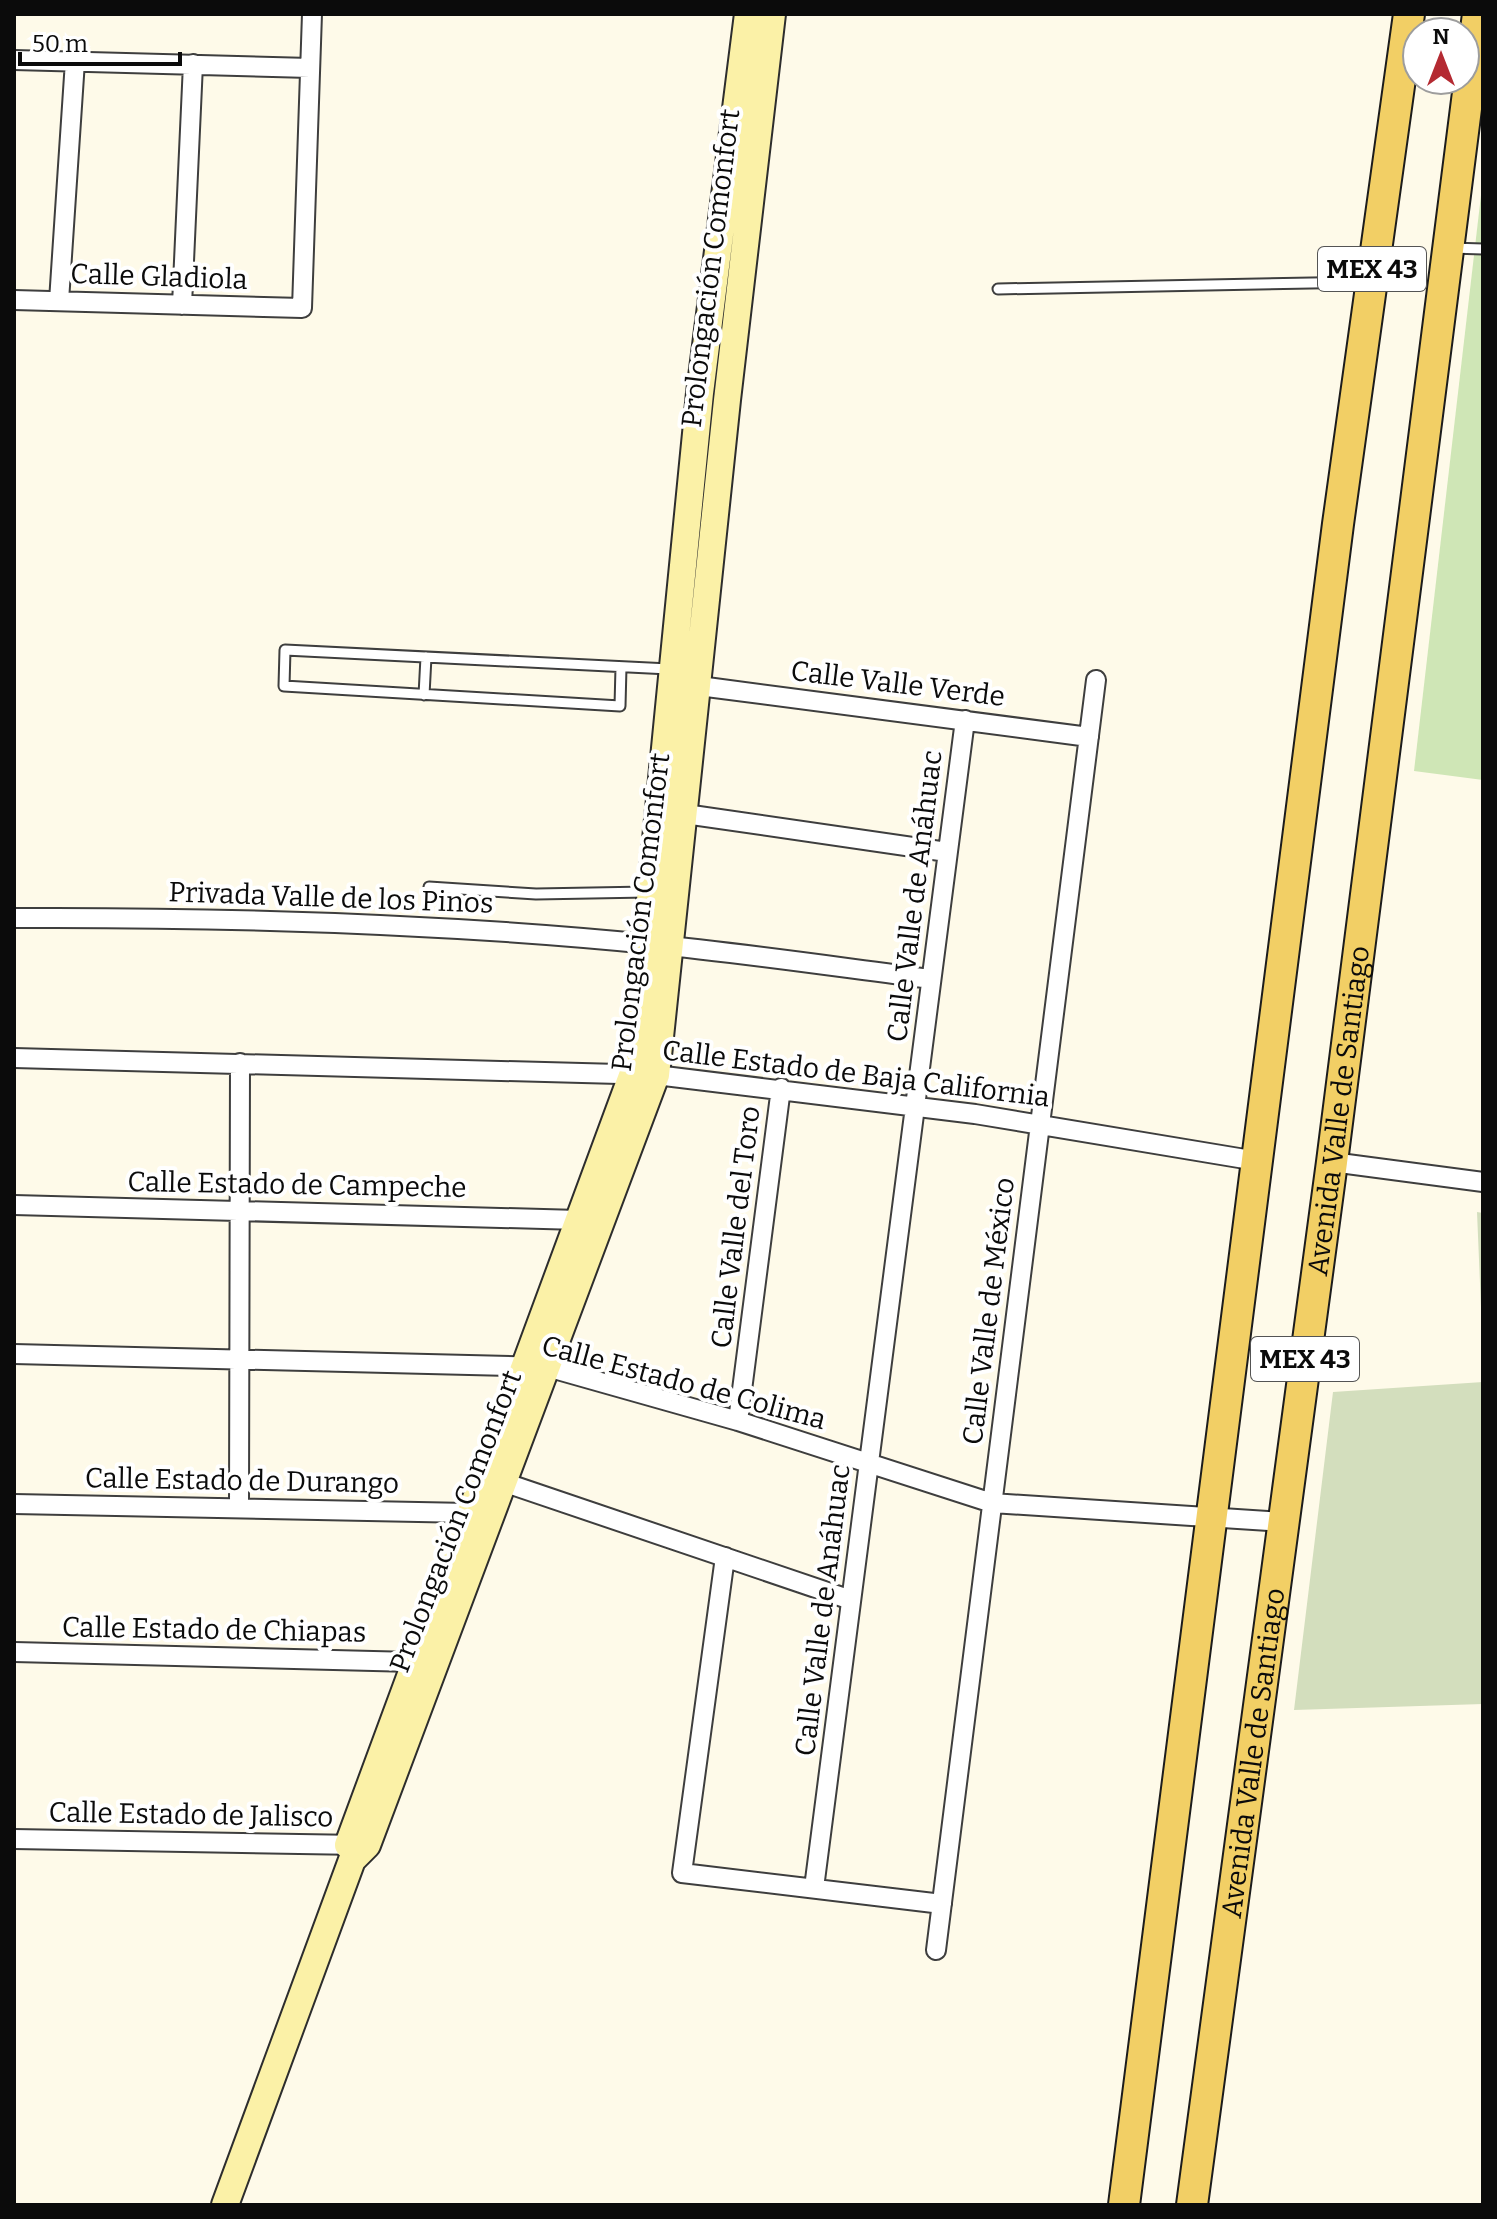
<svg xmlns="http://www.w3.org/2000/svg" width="1497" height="2219" font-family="Bitter,serif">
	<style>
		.green { fill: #cfe6b6 }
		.cemetery { fill: #d3debd }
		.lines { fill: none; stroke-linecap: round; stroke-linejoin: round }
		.lane-casing { stroke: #3e3e3e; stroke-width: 13 }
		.street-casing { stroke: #3e3e3e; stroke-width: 22 }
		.secondary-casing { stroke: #2d2d2d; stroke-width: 30 }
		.primary-casing { stroke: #1c1c1c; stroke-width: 34 }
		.lane { stroke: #fff; stroke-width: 9 }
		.street { stroke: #fff; stroke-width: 18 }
		.secondary { stroke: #fbf1a7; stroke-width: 26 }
		.primary { stroke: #f2cf65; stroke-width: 30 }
		.labels { text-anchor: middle; stroke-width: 8; stroke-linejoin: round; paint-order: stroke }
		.shield { fill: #fff; stroke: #545454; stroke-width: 2 }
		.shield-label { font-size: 26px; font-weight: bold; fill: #0b0b0b }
		.street-label { font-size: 28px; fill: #0b0b0b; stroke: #fff }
	</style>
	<rect width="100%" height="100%" fill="#fefae9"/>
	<path class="green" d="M1483 178V780L1414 771Z"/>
	<path class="cemetery" d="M1477 1212 1483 1213V1355Z
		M1483 1382V1704L1294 1710 1333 1392Z"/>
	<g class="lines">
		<defs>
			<path id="lane" d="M1451 248 1483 249
				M998 289 1367 282
				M621 667 620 706 284 686 285 650 669 669
				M424 695 426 657
				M429 887 536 894 647 892"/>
			<path id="street" d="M14 60 310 68
				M14 300 302 308 312 14
				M59 301 75 61
				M182 305 193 64
				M699 686 1089 737
				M685 814 947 852
				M14 918C226 917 438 923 649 944 743 953 837 967 931 979
				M14 1058 656 1075 975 1114 1257 1161
				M1332 1162 1483 1182
				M14 1205 579 1220
				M14 1354 547 1367 738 1421 992 1503 1283 1522
				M738 1421 781 1088
				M503 1482 851 1600
				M14 1504 469 1513
				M239 1508 240 1063
				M725 1557 682 1873 942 1904
				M14 1652 413 1662
				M14 1839 360 1845
				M814 1888 965 720
				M936 1950 1096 680"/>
			<path id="secondary" d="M348 1845 633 1073 700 393 748 14
				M225 2205 352 1860 367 1845 656 1075 727 400 772 14"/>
			<g id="primary">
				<path d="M1124 2205 1338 524 1409 14"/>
				<path id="s1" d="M1192 2205 1332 1162 1478 14"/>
			</g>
		</defs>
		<use href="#lane" class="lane-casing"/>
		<use href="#street" class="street-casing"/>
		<use href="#secondary" class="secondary-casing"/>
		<use href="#primary" class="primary-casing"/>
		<use href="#lane" class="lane"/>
		<use href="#street" class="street"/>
		<use href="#secondary" class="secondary"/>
		<use href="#primary" class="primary"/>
	</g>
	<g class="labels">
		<g class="shield">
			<rect x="1318" y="247" width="108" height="44" rx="6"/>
			<rect x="1251" y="1337" width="108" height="44" rx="6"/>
		</g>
		<g class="shield-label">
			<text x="1372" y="278">MEX 43</text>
			<text x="1305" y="1368">MEX 43</text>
		</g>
		<g class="street-label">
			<text transform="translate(710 268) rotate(-83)" y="10">Prolongación Comonfort</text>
			<text transform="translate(159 276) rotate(2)" y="10">Calle Gladiola</text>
			<text transform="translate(898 683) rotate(7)" y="10">Calle Valle Verde</text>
			<text transform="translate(914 896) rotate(-83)" y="10">Calle Valle de Anáhuac</text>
			<text transform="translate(331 897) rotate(2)" y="10">Privada Valle de los Pinos</text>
			<text transform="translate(640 912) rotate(-83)" y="10">Prolongación Comonfort</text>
			<text transform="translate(856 1073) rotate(7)" y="10">Calle Estado de Baja California</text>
			<text dy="10" stroke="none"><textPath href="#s1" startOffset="1104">Avenida Valle de Santiago</textPath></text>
			<text transform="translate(297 1184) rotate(1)" y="10">Calle Estado de Campeche</text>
			<text transform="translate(735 1227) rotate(-83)" y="10">Calle Valle del Toro</text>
			<text transform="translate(988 1311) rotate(-83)" y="10">Calle Valle de México</text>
			<text transform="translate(684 1382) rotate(15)" y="10">Calle Estado de Colima</text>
			<text transform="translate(242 1480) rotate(1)" y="10">Calle Estado de Durango</text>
			<text transform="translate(455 1521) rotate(-69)" y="10">Prolongación Comonfort</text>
			<text transform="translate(822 1610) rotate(-83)" y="10">Calle Valle de Anáhuac</text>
			<text transform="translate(214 1629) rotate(1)" y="10">Calle Estado de Chiapas</text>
			<text dy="10" stroke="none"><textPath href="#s1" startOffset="456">Avenida Valle de Santiago</textPath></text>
			<text transform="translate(191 1814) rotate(1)" y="10">Calle Estado de Jalisco</text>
		</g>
	</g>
	<rect width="1497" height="2219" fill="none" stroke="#0b0b0b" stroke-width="32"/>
	<g transform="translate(1441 56)"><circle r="38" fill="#ffffff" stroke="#9d9d9d" stroke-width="2"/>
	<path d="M0-6L14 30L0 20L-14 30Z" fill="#b42a32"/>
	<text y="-12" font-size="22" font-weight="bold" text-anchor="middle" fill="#0b0b0b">N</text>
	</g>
	<path d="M20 52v12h160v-12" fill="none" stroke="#0b0b0b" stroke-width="4"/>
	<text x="32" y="52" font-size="24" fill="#0b0b0b" stroke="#ffffff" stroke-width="6" paint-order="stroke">50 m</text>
</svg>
